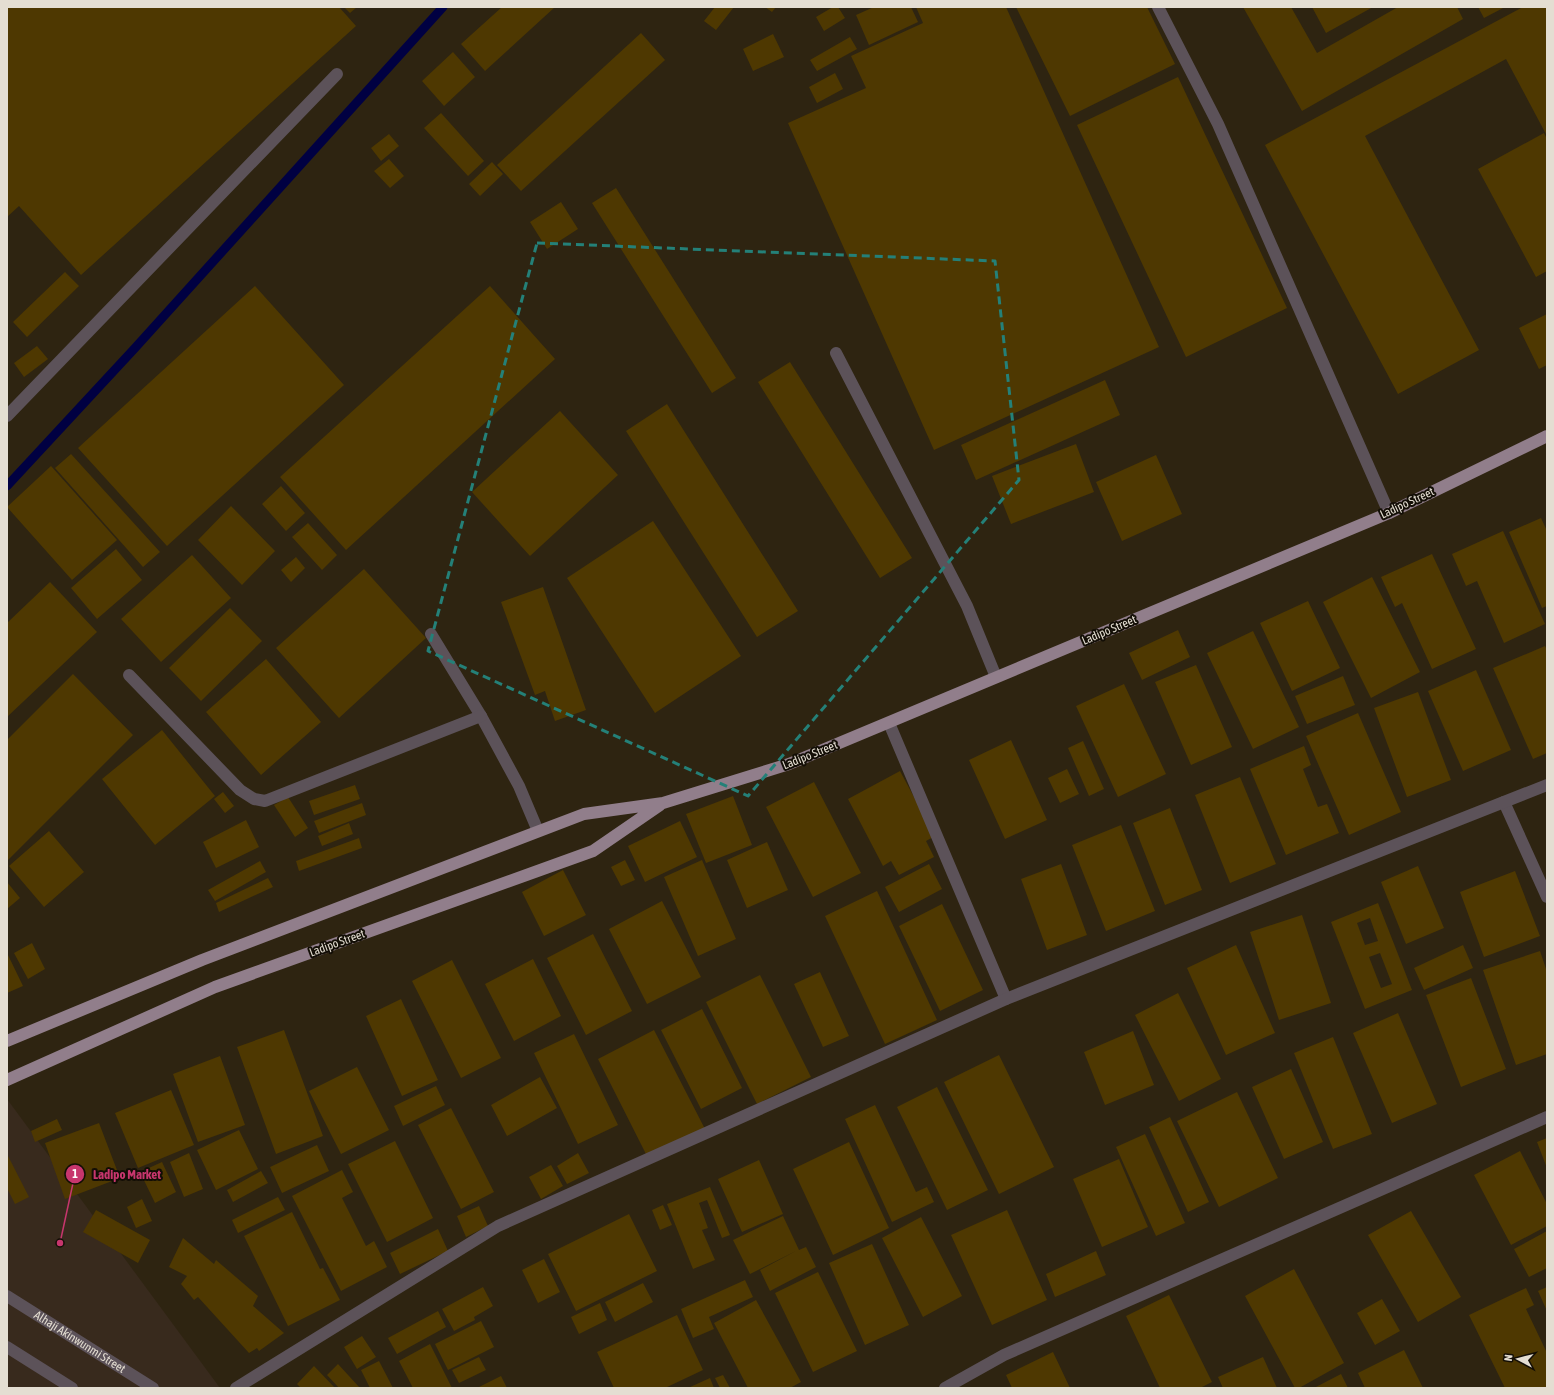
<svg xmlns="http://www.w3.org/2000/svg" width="1554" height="1395" font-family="'Asap Condensed',sans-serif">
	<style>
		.commercial { fill: #382a1d }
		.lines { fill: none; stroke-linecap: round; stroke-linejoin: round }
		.stream { stroke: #000042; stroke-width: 9 }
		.building { fill: #4e3801; fill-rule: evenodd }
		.minor { stroke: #5c5259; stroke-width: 12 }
		.major { stroke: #917e8b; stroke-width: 12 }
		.marked { fill: none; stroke: #248078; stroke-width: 3; stroke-dasharray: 8 5; stroke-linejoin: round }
		.labels { text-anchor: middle; stroke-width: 4; stroke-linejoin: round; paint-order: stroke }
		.street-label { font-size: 12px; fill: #e4ded2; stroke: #130e06 }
		.leader { fill: none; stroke: #c7366d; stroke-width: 1.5 }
		.callout-dot { fill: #c7366d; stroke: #130e06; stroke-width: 1.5 }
		.mark-label { font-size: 12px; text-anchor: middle; font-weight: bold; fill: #fff }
		.callout-label { font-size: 13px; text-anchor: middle; font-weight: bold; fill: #c7366d; stroke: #130e06; stroke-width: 4; stroke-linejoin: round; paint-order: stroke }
	</style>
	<rect width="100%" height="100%" fill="#2e2411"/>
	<path class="commercial" d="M7 1099 220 1388H7Z"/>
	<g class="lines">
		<path class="stream" d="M7 486 135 348 443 7"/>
	</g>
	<path class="building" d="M7 7H339L356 26 81 275 19 206 7 217Z
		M344 7H357L350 13Z
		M502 7H555L485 71 461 44Z
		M715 7H734L716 30 704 21Z
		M765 7H776L772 12Z
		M833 7H838L845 18 824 31 816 17Z
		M874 7H911L918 22 869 45 856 15Z
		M916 7H1006L1159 347 934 450 788 123 866 88 851 56 923 23Z
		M1016 7H1147L1175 64 1070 116Z
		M1243 7H1291L1317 53 1398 7H1457L1463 19 1302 111Z
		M1312 7H1373L1326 33Z
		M1478 7H1505L1484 18Z
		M1523 7H1547V136L1506 59 1365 136 1479 350 1398 394 1265 145Z
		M641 33 665 60 521 191 497 165Z
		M773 34 784 57 753 71 743 49Z
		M850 37 857 49 817 71 810 60Z
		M453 52 475 77 444 106 422 81Z
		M835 73 843 89 817 103 809 87Z
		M1178 77 1287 308 1186 357 1077 125Z
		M441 113 484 161 468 176 424 128Z
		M1544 133 1547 139V271L1536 277 1478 169Z
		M389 134 399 146 381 161 371 148Z
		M389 159 404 176 390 188 374 171Z
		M492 162 503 174 480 196 469 184Z
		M616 188 736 378 712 393 592 203Z
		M561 202 578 229 547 249 530 222Z
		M65 272 79 286 27 337 13 322Z
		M255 286 344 385 167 546 78 448Z
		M490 286 555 359 346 550 280 477Z
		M1547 314V365L1539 369 1519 328Z
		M37 346 48 359 24 377 14 363Z
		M790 362 912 558 880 578 758 382Z
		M1105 380 1120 415 976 480 961 445Z
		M667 404 798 611 757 637 626 431Z
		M560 411 618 475 530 556 472 492Z
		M1076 444 1094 492 1011 524 992 476Z
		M71 454 160 552 143 567 55 468Z
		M1156 455 1182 514 1122 541 1096 482Z
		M51 466 117 540 72 580 7 507Z
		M281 486 305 513 286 531 262 504Z
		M231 506 275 551 242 585 198 540Z
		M1541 518 1547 531V606L1542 608 1509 532Z
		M653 521 741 656 655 713 567 578Z
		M308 523 337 555 322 570 292 537Z
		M1503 531 1545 624 1504 643 1477 581 1466 586 1452 554Z
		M116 549 142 580 97 619 71 588Z
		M1432 554 1476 649 1432 669 1402 603 1395 607 1381 577Z
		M192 555 231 598 161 662 121 619Z
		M296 557 305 568 291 582 281 570Z
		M364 569 426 638 339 718 276 648Z
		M1372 577 1420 672 1371 698 1323 602Z
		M50 582 97 632 7 717V623Z
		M543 587 586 710 555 721 545 691 535 695 501 602Z
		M1308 601 1340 668 1292 691 1260 623Z
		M230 608 262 641 201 701 169 668Z
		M1178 630 1190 657 1142 680 1129 653Z
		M1253 631 1299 727 1253 749 1207 653Z
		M1545 646 1547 650V753L1533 759 1493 668Z
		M266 659 321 722 261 775 206 712Z
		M1196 665 1232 747 1191 765 1155 682Z
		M1476 670 1511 750 1463 771 1428 691Z
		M73 674 133 735 7 861V740Z
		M1343 676 1355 705 1307 724 1295 696Z
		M1124 684 1166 774 1118 797 1076 706Z
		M1418 692 1451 780 1407 797 1374 708Z
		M1358 713 1401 812 1349 835 1306 736Z
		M162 730 215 796 155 845 102 779Z
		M1011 740 1047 820 1005 839 969 760Z
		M1083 741 1104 789 1089 796 1068 748Z
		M1304 746 1311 765 1303 769 1318 807 1327 804 1339 833 1286 855 1250 769Z
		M1067 769 1079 794 1060 803 1048 778Z
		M900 771 935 836 926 841 934 857 899 875 891 861 883 866 848 799Z
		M1240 777 1276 864 1230 883 1195 795Z
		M814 782 861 873 813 897 766 807Z
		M355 785 360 799 314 815 309 801Z
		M223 792 234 806 225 813 214 799Z
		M733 796 752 845 706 863 686 814Z
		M288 797 308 828 295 837 274 805Z
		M362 803 366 815 319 833 314 821Z
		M1170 808 1202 890 1165 905 1133 823Z
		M246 820 259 847 216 868 203 842Z
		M680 821 697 857 645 882 628 846Z
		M349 823 353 834 322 846 318 836Z
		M1121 825 1155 911 1106 931 1072 845Z
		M49 831 84 872 44 907 9 866Z
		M359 838 362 848 299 871 296 861Z
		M767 842 788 890 747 908 727 860Z
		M625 860 635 880 621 886 611 867Z
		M702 860 736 939 698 956 664 877Z
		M260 861 266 872 215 901 208 890Z
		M929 864 942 889 899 912 885 887Z
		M1061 864 1087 935 1047 950 1021 879Z
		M1418 866 1444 928 1406 944 1381 882Z
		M563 870 586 915 544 936 522 892Z
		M1515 871 1540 936 1484 957 1460 892Z
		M268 878 273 887 219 912 216 903Z
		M7 882 20 898 7 909Z
		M877 891 937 1020 885 1044 825 916Z
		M662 901 701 977 647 1004 609 929Z
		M1378 903 1412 990 1365 1009 1331 922ZM1370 918 1378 941 1365 945 1357 923ZM1380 953 1392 984 1381 988 1369 957Z
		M942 904 983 990 940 1011 899 926Z
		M1302 915 1331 1003 1279 1020 1250 932Z
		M593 934 632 1011 586 1035 547 958Z
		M32 943 45 969 28 979 14 953Z
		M1236 945 1275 1033 1226 1055 1187 968Z
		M1463 945 1473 968 1424 990 1414 968Z
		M1540 951 1547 972V1054L1516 1065 1483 970Z
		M7 953 23 986 7 993Z
		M533 959 561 1016 514 1041 485 984Z
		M452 960 501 1058 461 1078 412 981Z
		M820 972 849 1036 823 1047 794 984Z
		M760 975 811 1077 757 1104 706 1002Z
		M1471 978 1506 1069 1461 1087 1426 995Z
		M1178 993 1221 1079 1179 1101 1135 1015Z
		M401 999 438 1080 402 1096 366 1016Z
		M702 1009 742 1088 701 1109 661 1030Z
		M1398 1013 1437 1104 1392 1123 1353 1033Z
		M284 1030 323 1136 276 1154 237 1047Z
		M654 1030 705 1129 648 1158 598 1059Z
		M1133 1031 1154 1085 1105 1105 1084 1052Z
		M574 1034 618 1125 578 1144 534 1053Z
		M1333 1037 1372 1134 1333 1149 1294 1053Z
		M999 1055 1054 1167 999 1194 944 1082Z
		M220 1056 245 1125 198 1142 173 1074Z
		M357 1067 389 1130 341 1154 309 1091Z
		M1291 1069 1323 1142 1284 1159 1252 1087Z
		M540 1077 557 1108 507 1136 491 1105Z
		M436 1086 445 1105 403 1126 394 1106Z
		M937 1087 988 1190 947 1210 897 1107Z
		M171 1090 194 1145 138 1168 115 1113Z
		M1237 1092 1278 1178 1219 1207 1177 1121Z
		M875 1105 916 1192 927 1187 934 1202 892 1222 845 1119Z
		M451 1108 494 1192 461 1209 418 1125Z
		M1170 1117 1209 1202 1188 1212 1149 1127Z
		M57 1119 62 1130 35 1142 31 1131Z
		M99 1123 120 1178 65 1199 45 1143Z
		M239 1130 258 1169 216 1190 197 1150Z
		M1145 1134 1185 1223 1156 1236 1116 1147Z
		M1547 1138V1168L1537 1142Z
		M395 1141 433 1218 387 1242 348 1164Z
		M849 1142 889 1228 833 1255 793 1169Z
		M317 1145 329 1171 282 1193 270 1167Z
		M1520 1151 1547 1204V1226L1511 1245 1474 1175Z
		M189 1153 203 1189 184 1197 170 1162Z
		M578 1153 589 1173 567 1184 557 1166Z
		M7 1154 29 1197 15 1204 7 1188Z
		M1119 1159 1148 1227 1102 1247 1073 1179Z
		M759 1160 783 1214 742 1232 718 1179Z
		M162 1162 176 1192 155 1203 140 1172Z
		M551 1165 563 1186 541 1199 529 1177Z
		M342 1170 353 1192 342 1198 366 1246 374 1241 387 1267 341 1291 292 1196Z
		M261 1171 268 1183 233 1202 227 1190Z
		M710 1187 730 1235 722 1238 707 1200 699 1203 708 1228 702 1230 715 1260 693 1269 667 1204Z
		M278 1197 285 1210 238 1233 232 1220Z
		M142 1199 152 1221 136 1228 127 1207Z
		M663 1205 672 1225 660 1230 652 1210Z
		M479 1206 488 1226 466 1237 457 1216Z
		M96 1210 150 1240 138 1263 83 1232Z
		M1007 1210 1047 1300 992 1325 951 1235Z
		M1411 1211 1461 1297 1418 1322 1368 1235Z
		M292 1212 320 1269 323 1268 340 1300 288 1326 244 1236Z
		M629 1214 657 1271 576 1311 548 1254Z
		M783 1216 799 1250 806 1247 816 1267 770 1291 760 1270 796 1251 750 1274 733 1240Z
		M921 1217 962 1296 923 1317 882 1238Z
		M438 1229 448 1251 400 1274 390 1253Z
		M1547 1231V1268L1529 1277 1514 1249Z
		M183 1238 214 1264 216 1260 258 1296 253 1306 284 1333 259 1351 257 1348 249 1353 198 1297 194 1300 181 1284 187 1276 169 1267Z
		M872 1244 909 1325 865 1345 829 1263Z
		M1096 1251 1106 1275 1055 1297 1046 1274Z
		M544 1259 560 1292 538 1303 522 1270Z
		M1294 1269 1344 1363 1299 1388H1295L1245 1296Z
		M818 1272 857 1351 813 1372 775 1293Z
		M745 1280 753 1297 709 1317 714 1329 693 1338 681 1309Z
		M643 1283 653 1302 615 1322 605 1302Z
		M483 1287 493 1306 474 1317 475 1320 454 1331 442 1309Z
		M1547 1287V1311L1538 1291Z
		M1526 1288 1534 1305 1526 1309 1547 1353V1388H1505L1469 1315Z
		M1169 1295 1212 1382 1200 1388H1160L1126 1316Z
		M1382 1299 1400 1331 1375 1345 1357 1313Z
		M756 1300 801 1382 790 1388H748L714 1323Z
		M600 1303 607 1320 579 1334 571 1317Z
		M438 1311 446 1327 397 1354 388 1338Z
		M677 1315 703 1370 665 1388H614L597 1352Z
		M481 1321 494 1347 448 1370 435 1344Z
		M362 1336 376 1357 357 1369 344 1347Z
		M430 1344 452 1388H413L399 1361Z
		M1404 1350 1423 1388H1365L1358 1373Z
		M1053 1352 1070 1388H1012L1006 1375Z
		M479 1357 486 1370 459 1383 452 1370Z
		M1263 1357 1277 1388H1223L1218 1377Z
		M379 1361 393 1388H370L361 1370Z
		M338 1364 360 1388H339L327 1375Z
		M314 1366 335 1388H301L297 1384Z
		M1341 1374 1348 1388H1314Z
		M723 1375 730 1388H720L715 1378Z
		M501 1376 507 1388H477Z
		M710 1378 714 1388H688Z"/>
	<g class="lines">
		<g class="minor">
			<path d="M1158 7 1218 124 1389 513"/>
			<path d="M836 353 967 606 996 677"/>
			<path d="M7 416 337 74"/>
			<path d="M431 634 481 716 519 786 538 831"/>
			<path d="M129 675 240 790 254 799 265 801 481 716"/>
			<path d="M889 723 1006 999"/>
			<path d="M1504 802 1547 897"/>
			<path id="s1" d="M7 1296 153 1388"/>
			<path d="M7 1347 72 1388"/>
			<path d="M236 1388 498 1226 1006 999 1547 785"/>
			<path d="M945 1388 1004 1355 1547 1117"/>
		</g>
		<path class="major" d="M7 1041 202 960 584 814 663 803 789 764 1389 513 1547 436
			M7 1080 215 987 593 851 660 805"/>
	</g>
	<path class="marked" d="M537 243 995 261 1019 480 748 796 428 651Z"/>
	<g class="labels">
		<g class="street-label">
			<text transform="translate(1407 503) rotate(-25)" y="4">Ladipo Street</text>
			<text transform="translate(1109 630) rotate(-23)" y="4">Ladipo Street</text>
			<text transform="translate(810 755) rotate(-22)" y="4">Ladipo Street</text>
			<text transform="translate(337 943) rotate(-20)" y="4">Ladipo Street</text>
			<text dy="4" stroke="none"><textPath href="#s1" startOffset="86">Alhaji Akinwunmi Street</textPath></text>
		</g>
	</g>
	<path class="leader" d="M60 1243L75 1174"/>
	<g class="callout-dot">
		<circle cx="60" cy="1243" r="4"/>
		<circle cx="75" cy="1174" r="10"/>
	</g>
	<g class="mark-label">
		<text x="75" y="1178">1</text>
	</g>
	<g class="callout-label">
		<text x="127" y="1179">Ladipo Market</text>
	</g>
	<rect width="1554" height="1395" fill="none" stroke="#e4ded2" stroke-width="16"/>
	<g transform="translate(1518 1359) rotate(277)" stroke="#130e06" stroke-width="3" paint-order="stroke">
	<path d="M0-3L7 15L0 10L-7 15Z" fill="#e4ded2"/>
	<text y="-6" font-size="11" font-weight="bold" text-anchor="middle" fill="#e4ded2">N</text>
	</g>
</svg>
